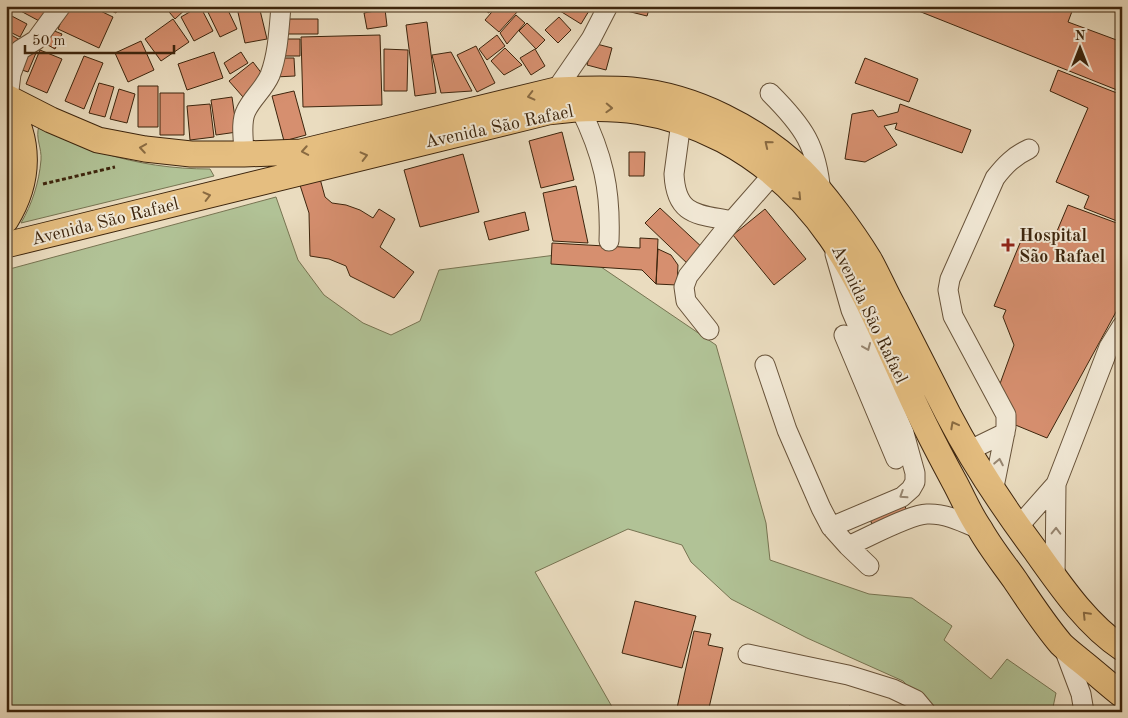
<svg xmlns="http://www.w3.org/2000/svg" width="1128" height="718" font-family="'Old Standard TT',serif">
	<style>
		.green { fill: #b1c296; stroke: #777452 }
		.building { fill: #d68f6f; stroke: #3d250d }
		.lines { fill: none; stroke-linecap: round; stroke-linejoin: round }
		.minor-casing { stroke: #68533a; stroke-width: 21 }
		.major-casing { stroke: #3d250d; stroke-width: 27 }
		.path { stroke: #3d250d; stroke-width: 3; stroke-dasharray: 4 2.5; stroke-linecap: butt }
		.minor { stroke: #f1e8d5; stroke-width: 19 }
		.major { stroke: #e5be80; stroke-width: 25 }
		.oneway { stroke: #896a41 }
		.oneway2 { stroke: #978671 }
		.poi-dot { fill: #8f2418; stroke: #f1e8d5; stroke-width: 2 }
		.labels { text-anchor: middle; stroke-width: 4; stroke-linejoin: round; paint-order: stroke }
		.street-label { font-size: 18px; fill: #3d250d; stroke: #f1e8d5 }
		.poi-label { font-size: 18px; font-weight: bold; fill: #3d250d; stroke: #f1e8d5; text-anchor: start }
	</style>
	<rect width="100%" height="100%" fill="#eadcbf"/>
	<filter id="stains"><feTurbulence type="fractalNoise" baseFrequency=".004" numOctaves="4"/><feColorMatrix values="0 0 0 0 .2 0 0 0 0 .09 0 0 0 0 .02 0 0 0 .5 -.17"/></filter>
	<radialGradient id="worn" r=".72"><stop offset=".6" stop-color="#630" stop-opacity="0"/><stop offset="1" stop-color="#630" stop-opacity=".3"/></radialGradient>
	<path class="green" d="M6 115 14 171 6 193Z
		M39 126C60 135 81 146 103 153 138 164 173 169 210 169L214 176 21 223C32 204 39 183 41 160 42 148 35 138 39 126Z
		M276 197 298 260 324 295 363 323 391 335 420 321 439 270 579 252 716 345 766 523 770 560 869 594 912 598 952 626 944 640 991 679 1007 659 1056 693 1052 712H1007L1004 710 1003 712H932L903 681 807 638 731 599 691 562 682 545 628 529 535 572 615 712H6V270Z"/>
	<path class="building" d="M16 6H52L43 23 15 8Z
		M68 6H90L113 17 99 48 58 29Z
		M101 6H119L116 13Z
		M164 6H189L175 19Z
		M200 6 213 31 194 41 181 17Z
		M205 6H226L237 29 220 37Z
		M247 6H259L267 39 245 43 237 8Z
		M478 6H492L489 13Z
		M497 6H513L518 11 499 32 485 20Z
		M552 6H592L581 24Z
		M620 6H650L647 16 619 9Z
		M906 6H1074L1068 22 1122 42V92Z
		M385 9 387 26 367 29 364 13Z
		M6 13 27 24 20 37 6 30Z
		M516 15 525 23 507 44 500 33Z
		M559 17 571 30 558 43 545 30Z
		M173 19 189 42 161 61 145 39Z
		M283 19H318V34H284Z
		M427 22 436 93 415 96 406 25Z
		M527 23 545 40 536 49 519 31Z
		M52 30 62 34 55 49 46 44Z
		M6 32 20 40 10 59 6 57Z
		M380 35 382 105 303 107 301 37Z
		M497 35 505 46 487 60 479 49Z
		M278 39H300V56H278Z
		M141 41 154 70 128 82 115 53Z
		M593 43 612 48 606 70 587 65Z
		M476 46 495 83 477 92 457 55Z
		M24 48 36 53 28 72 16 68Z
		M505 48 522 65 504 75 491 61Z
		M384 49 408 50 407 91H384Z
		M535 49 545 66 531 75 520 58Z
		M40 50 62 59 47 93 26 84Z
		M214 52 223 78 187 90 178 64Z
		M241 52 248 63 230 74 224 63Z
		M451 52 472 91 441 93 432 55Z
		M84 56 103 63 84 109 65 101Z
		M275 58H294L295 76 275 77Z
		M865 58 918 79 909 102 855 83Z
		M253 62 266 79 243 97 229 81Z
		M1058 70 1122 95V223L1084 208 1089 196 1056 182 1088 108 1050 91Z
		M99 83 114 87 105 117 89 113Z
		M138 86H158V127H138Z
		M119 89 135 94 127 123 110 119Z
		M294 91 306 135 284 141 272 96Z
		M160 93H184V135H160Z
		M232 97 237 132 216 135 211 100Z
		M210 104 214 137 190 140 187 106Z
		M900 104 971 130 962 153 895 129 897 123 884 126 897 145 865 162 845 159 852 114 873 110 878 117 898 112Z
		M562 132 574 180 541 188 529 141Z
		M629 152H645L644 176H629Z
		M463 154 479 212 420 227 404 170Z
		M319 175 325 197 332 203 346 205 360 210 373 218 379 209 395 219 380 247 414 272 394 298 350 276 346 266 329 259 310 256 309 213 298 179Z
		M576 186 588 243 553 241 543 193Z
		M1068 205 1122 225V301L1047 438 1013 424 997 392 1014 345 1003 317 1006 310 994 306 1025 231 1052 243Z
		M660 208 705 250 690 266 645 223Z
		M765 209 806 259 774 285 733 235Z
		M525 212 529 230 489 240 484 222Z
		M640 238 658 239 656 284 642 270 551 264 552 243 640 248Z
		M658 249 671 255 678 265 677 285 656 284Z
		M903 502 908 513 875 532 868 514Z
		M635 601 696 616 682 668 622 653Z
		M694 631 711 634 708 645 723 648 708 712H695L677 708Z
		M849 706 869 712H847Z"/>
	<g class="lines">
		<defs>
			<path id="minor" d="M556 90 591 39 608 6
				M770 93C804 127 817 146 821 194
				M8 98 11 74 20 50 36 40 61 6
				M580 108C603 155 611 189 609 241
				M681 122 674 174C676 217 699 214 732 221L774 173
				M244 154C244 141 240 123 246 111 252 98 264 89 270 75 278 54 279 29 281 6
				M709 330 686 301 684 287 688 276 732 221
				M844 335 896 459
				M765 365 787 430 821 508 831 527 848 546 869 566
				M968 451 1005 433
				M993 492 1006 427V415L953 316 948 290 950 279 995 178C1005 165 1014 156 1029 149
				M831 527 902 497 911 489 915 482V473L904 433 851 310 835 254
				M1018 527 1056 484 1109 347 1122 326
				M848 546C867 538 908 515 927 514 945 513 963 522 979 529
				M1055 579 1056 484
				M1063 646 1081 694 1084 712
				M748 654 848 675 893 689 916 700 926 712"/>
			<path id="major" d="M6 97 51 120 98 140 145 149 191 154H244L301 152 556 90C582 89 606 88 632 90 695 96 757 128 802 171 824 193 853 233 869 259 878 275 885 292 894 308 912 344 930 379 948 414 973 462 1003 507 1035 550 1060 585 1086 624 1122 648
				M6 101C31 140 30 181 6 220
				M6 245 548 112C613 103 665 110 723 140 823 194 858 278 902 376 918 413 936 448 955 483 963 498 970 515 980 529 990 547 1003 563 1015 580 1029 601 1044 624 1061 644 1067 650 1075 656 1081 661 1095 672 1108 684 1122 695"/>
		</defs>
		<use href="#minor" class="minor-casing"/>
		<use href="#major" class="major-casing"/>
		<path class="path" d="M43 184 115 167"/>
		<use href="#minor" class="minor"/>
		<use href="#major" class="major"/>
	</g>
	<defs><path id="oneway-chevron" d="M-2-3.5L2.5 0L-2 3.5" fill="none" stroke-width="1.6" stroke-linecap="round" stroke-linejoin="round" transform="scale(1.25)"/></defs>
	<g class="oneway">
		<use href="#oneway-chevron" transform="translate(531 96) rotate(166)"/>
		<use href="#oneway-chevron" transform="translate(609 108) rotate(2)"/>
		<use href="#oneway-chevron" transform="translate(768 144) rotate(-141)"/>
		<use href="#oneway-chevron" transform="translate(143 148) rotate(-171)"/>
		<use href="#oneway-chevron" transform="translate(305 151) rotate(170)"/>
		<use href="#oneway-chevron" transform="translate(364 156) rotate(-14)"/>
		<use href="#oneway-chevron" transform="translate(207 196) rotate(-14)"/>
		<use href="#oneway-chevron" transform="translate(798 197) rotate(46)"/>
		<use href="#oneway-chevron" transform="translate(954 425) rotate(-118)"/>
		<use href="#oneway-chevron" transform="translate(1086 615) rotate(-134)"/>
	</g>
	<g class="oneway2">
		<use href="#oneway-chevron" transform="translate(867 347) rotate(67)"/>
		<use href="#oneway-chevron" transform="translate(999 462) rotate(-79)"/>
		<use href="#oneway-chevron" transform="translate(903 495) rotate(147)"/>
		<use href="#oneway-chevron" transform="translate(1056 531) rotate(-89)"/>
	</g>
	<path class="poi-dot" d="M1005.5 237.5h5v5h5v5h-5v5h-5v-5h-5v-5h5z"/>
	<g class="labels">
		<g class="street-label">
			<text transform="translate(499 126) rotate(-12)" y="6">Avenida São Rafael</text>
			<text transform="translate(105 221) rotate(-14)" y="6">Avenida São Rafael</text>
			<text transform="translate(870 314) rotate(64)" y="6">Avenida São Rafael</text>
		</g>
		<g class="poi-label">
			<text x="1019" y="241">Hospital<tspan x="1019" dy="21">São Rafael</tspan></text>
		</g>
	</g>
	<rect width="1128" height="718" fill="none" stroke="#eadcbf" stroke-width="25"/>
	<rect x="8" y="8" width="1113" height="703" fill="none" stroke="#3d250d" stroke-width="2.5"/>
	<rect x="12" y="12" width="1103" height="693" fill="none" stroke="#3d250d"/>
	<g transform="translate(1080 48)" stroke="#f1e8d5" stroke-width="4" paint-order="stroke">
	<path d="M0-4L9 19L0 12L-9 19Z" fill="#3d250d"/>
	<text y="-8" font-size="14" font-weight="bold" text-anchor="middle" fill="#3d250d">N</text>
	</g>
	<path d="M25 45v8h149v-8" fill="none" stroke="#3d250d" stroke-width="2.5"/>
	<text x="32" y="45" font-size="15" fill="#3d250d" stroke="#f1e8d5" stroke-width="4" paint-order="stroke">50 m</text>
	<rect width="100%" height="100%" filter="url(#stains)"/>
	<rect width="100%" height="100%" fill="url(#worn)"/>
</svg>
